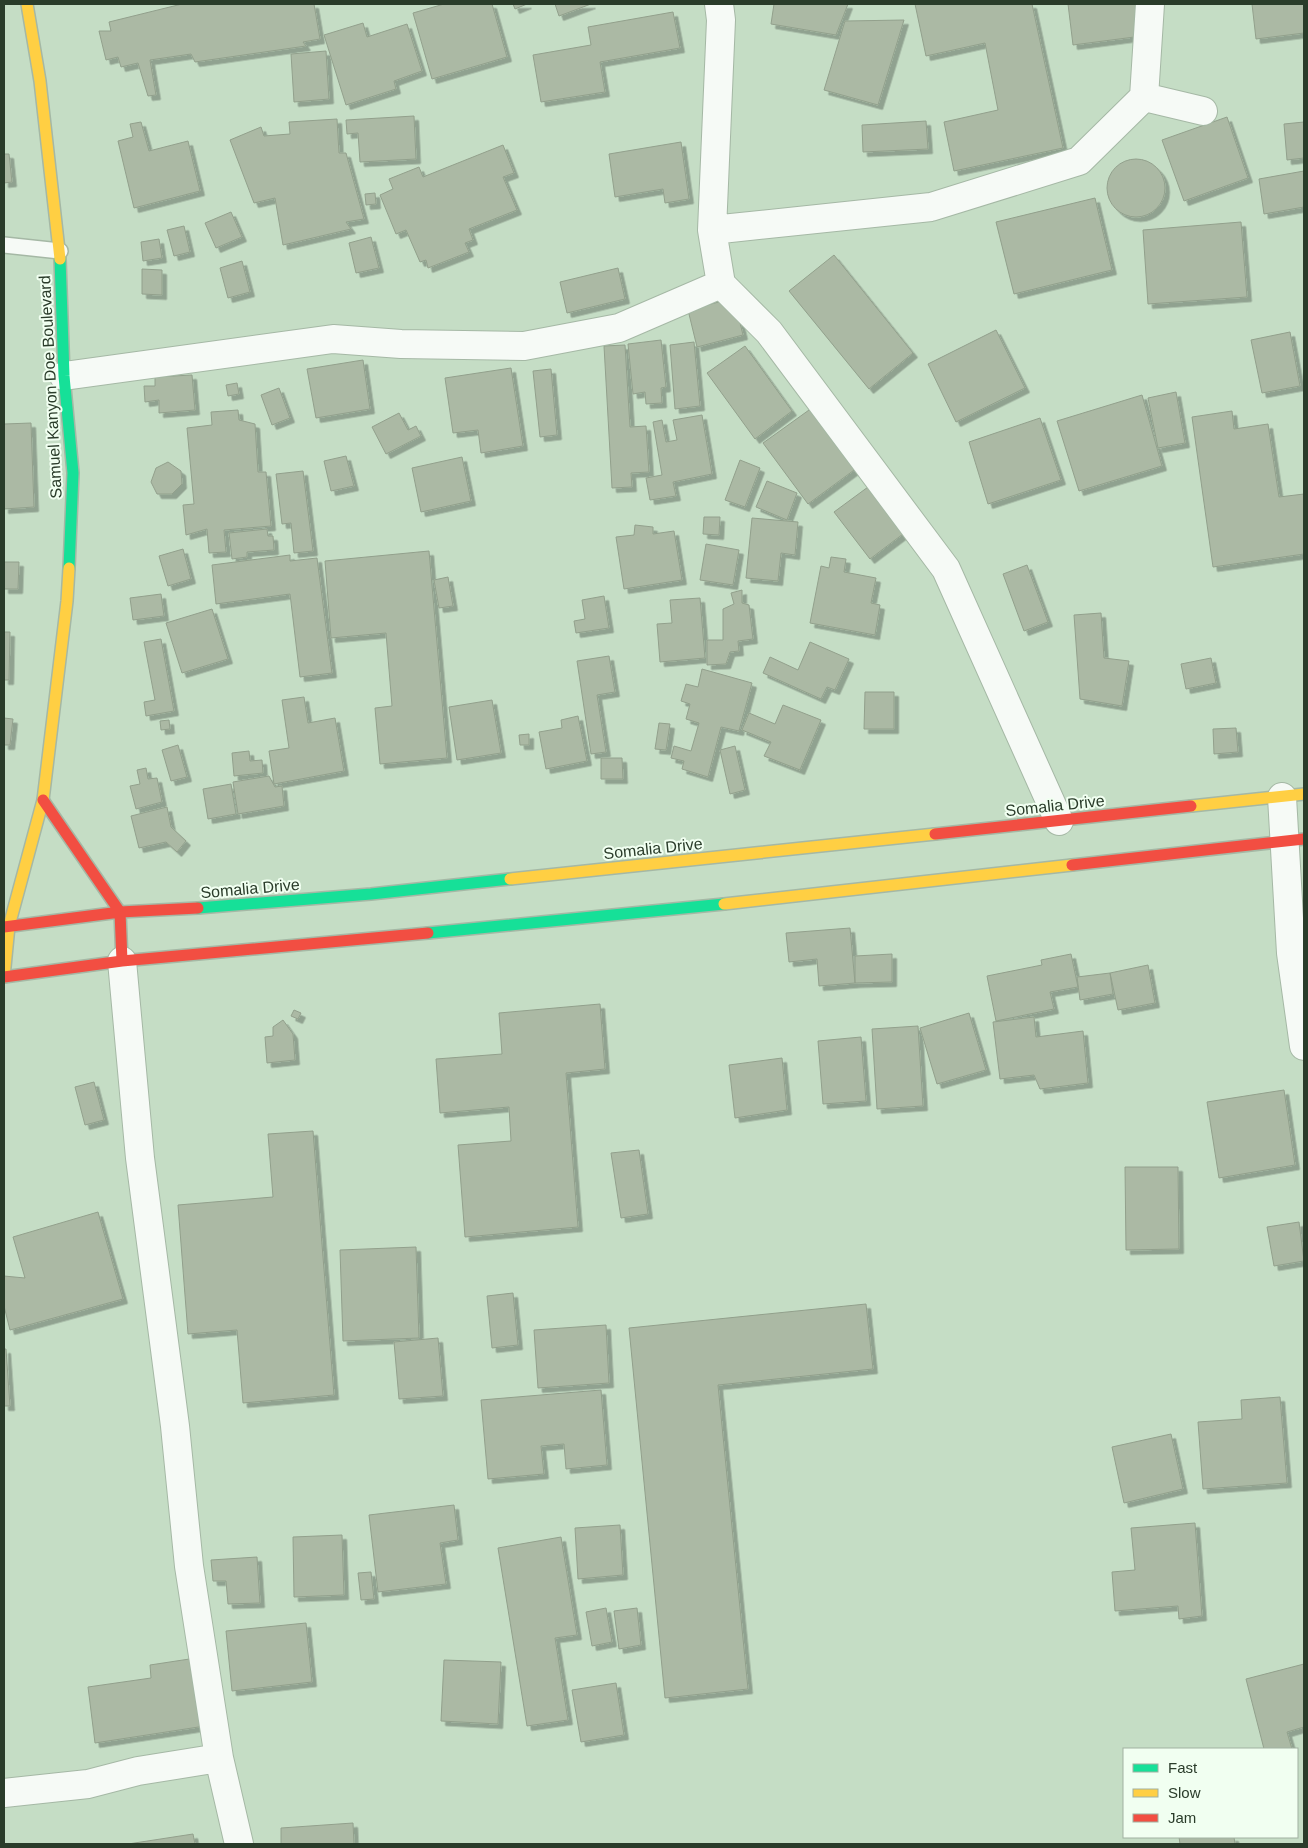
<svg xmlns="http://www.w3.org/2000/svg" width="1308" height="1848" font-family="Arial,sans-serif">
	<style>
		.building { fill: #abb9a4; stroke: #92a08c; filter: url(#shadow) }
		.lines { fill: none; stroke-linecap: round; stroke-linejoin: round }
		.lane-casing { stroke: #a5b8a5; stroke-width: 18 }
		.street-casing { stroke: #a5b8a5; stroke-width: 30 }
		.fast-casing { stroke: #a5b8a5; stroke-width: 14 }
		.slow-casing { stroke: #a5b8a5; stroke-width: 14 }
		.jam-casing { stroke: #a5b8a5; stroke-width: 14 }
		.lane { stroke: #f6faf6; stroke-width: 15 }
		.street { stroke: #f6faf6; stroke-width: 28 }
		.fast { stroke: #16e098; stroke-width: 11 }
		.slow { stroke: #ffcf43; stroke-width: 11 }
		.jam { stroke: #f24e42; stroke-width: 11 }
		.labels { text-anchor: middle; stroke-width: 4; stroke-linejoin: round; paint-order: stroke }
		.street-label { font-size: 16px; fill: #2a3c2a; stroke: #f1fff1 }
	</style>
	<defs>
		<filter id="shadow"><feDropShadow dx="4.5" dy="4.5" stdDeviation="0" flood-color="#0004"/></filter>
	</defs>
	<rect width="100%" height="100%" fill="#c5ddc5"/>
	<path class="building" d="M182 4H314L320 39 303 42 306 46 195 62 191 54 150 60 156 95 148 96 138 63 121 67 118 57 106 60 99 31H111L109 22Z
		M444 4H492L507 57 432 79 413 13Z
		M513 4H527L515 9Z
		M555 4H591L559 16Z
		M774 4H848L836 35 771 24Z
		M915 4H1032L1063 148 954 171 944 122 998 110 985 43 926 56Z
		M1068 4H1138L1142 36 1073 45Z
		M1252 4H1304V33L1256 39Z
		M673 12 680 48 600 62 605 92 541 102 533 55 591 45 588 27Z
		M904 20 878 105 824 90 845 21Z
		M363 23 367 37 407 24 422 71 394 81 396 89 346 105 324 35Z
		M326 51 329 99 294 102 291 54Z
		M414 116 416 159 360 162 358 133 347 134 346 120Z
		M1227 117 1248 178 1184 201 1162 140Z
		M337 119 339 153H346L364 219 346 222 351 229 283 245 275 198 254 203 230 140 261 127 264 136 290 134 289 122Z
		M926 121 928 149 863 152 862 125Z
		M141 122 149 151 188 141 200 191 134 208 118 141 133 137 130 124Z
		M1304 122V158L1287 160 1284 124Z
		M681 142 689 199 665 203 663 189 615 197 609 154Z
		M503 145 514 173 503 177 517 210 469 229 473 240 465 243 469 252 428 268 426 260 420 262 406 230 396 234 380 195 393 189 389 179 419 167 423 177Z
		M4 154H9L12 182 4 183Z
		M1107 188a29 29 0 1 1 58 0a29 29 0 1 1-58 0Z
		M1304 171V207L1264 214 1259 179Z
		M375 193 376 204 366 205 365 194Z
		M1095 198 1112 270 1014 294 996 222Z
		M231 212 242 237 216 248 205 223Z
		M1241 222 1247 297 1148 304 1143 230Z
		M184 226 190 252 174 256 167 230Z
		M371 237 379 268 356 273 349 243Z
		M159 239 162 258 143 261 141 242Z
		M834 255 913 353 869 389 789 291Z
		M242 261 250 292 228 298 220 268Z
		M618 268 625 299 567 313 560 282Z
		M142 269 162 270V295L142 294Z
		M734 298 743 335 697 347 688 310Z
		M996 330 1025 388 956 422 928 364Z
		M1290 332 1300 386 1262 393 1251 340Z
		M661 340 666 387 661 388 662 403 646 404 645 392 633 394 628 344Z
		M694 342 700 406 675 409 670 345Z
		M625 345 630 427 646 426 649 472 631 473 632 487 612 488 604 346Z
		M745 346 792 411 755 439 707 373Z
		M363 360 370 409 316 418 307 369Z
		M511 368 523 446 481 453 478 430 453 433 445 378Z
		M551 369 557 435 540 437 533 371Z
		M192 375 195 410 159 413V400L145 402 144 386H155V377Z
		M237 383 239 394 228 396 226 385Z
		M279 388 290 418 272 425 261 395Z
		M1176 392 1185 443 1158 448 1148 398Z
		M1142 395 1162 466 1079 491 1057 421Z
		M816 405 861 465 808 504 763 443Z
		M238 410 239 420 255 424 258 472H266L271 526 224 530 226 552 209 553 207 529 186 535 183 505 194 504 187 428 212 425 211 412Z
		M1232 411 1234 429 1268 424 1279 497 1304 494V554L1213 567 1192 417Z
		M399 413 408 430 416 426 421 436 386 454 372 427Z
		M702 415 712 474 673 482 676 496 650 500 646 478 662 475 653 422 662 420 666 442 677 440 673 420Z
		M1040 418 1061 480 988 504 969 442Z
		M31 423 34 507 4 509V424Z
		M346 456 354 486 331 491 324 461Z
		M462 457 471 501 421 512 412 468Z
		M740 460 760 468 745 507 725 500Z
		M168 462 181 471 182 484 172 494H157L151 482 156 468Z
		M303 471 313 551 294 553 291 523 282 524 276 474Z
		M767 481 797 493 787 520 756 507Z
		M868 487 903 534 870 559 834 512Z
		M704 517H720L719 535 703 534Z
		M752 518 798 522 795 555 781 553 778 581 746 578Z
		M635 525 653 527V534L674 531 682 580 624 589 616 537 634 535Z
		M267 529 268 536H273L274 550 247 552V557L232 559 229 533Z
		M706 544 739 550 733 585 700 580Z
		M183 549 191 579 168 586 159 556Z
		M429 551 447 758 380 764 375 708 392 706 386 633 331 638 325 561Z
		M290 555V561L317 558 332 673 300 677 290 594 216 604 212 565Z
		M831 557 846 559 844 572 876 578 871 603 880 605 875 635 810 623 821 566 829 568Z
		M4 562H19L18 589H4Z
		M1027 565 1048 622 1024 631 1003 574Z
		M448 577 453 606 439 608 434 580Z
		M742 590V603L749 605 753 639 738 641 739 651 730 652 726 664 707 665V640H723V609L734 604 731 593Z
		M161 594 164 616 133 620 130 598Z
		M604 596 609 628 576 633 574 621 585 619 582 600Z
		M700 598 705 658 660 662 657 624 672 623 670 600Z
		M212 609 228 659 182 673 166 623Z
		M1101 613 1104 658 1129 661 1122 706 1080 699 1074 615Z
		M4 632H10L9 680H4Z
		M161 639 174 711 146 716 144 702 155 700 144 642Z
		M810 642 849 659 835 690 827 687 821 699 763 673 770 657 798 670Z
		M609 656 615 692 597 695 606 752 591 754 577 661Z
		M1211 658 1216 683 1186 689 1181 664Z
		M702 669 752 683 739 731 721 727 708 777 682 769 684 761 671 758 674 746 691 751 699 723 686 719 690 704 681 701 686 684 698 687Z
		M865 692H894V729H864Z
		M304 697 308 723 335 718 344 771 274 784 269 751 289 748 282 700Z
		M492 700 501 753 457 760 449 707Z
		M783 705 821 720 800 770 764 756 771 742 742 730 749 713 775 724Z
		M578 716 587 761 546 769 539 732 562 728 561 720Z
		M4 718 13 719 10 745H4Z
		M169 720 170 729 161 730 160 721Z
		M659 723 670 724 666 750 655 749Z
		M1236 728 1238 752 1214 754 1213 729Z
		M529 734V745H520L519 735Z
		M178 745 187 777 171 781 162 750Z
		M735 746 745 790 730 794 720 750Z
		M249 751 250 761 262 760 263 773 234 776 232 753Z
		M601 758H622L623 779H601Z
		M146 768 148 779 157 778 162 802 136 809 130 786 140 784 137 770Z
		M269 776 275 787 282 786 284 806 238 814 233 782Z
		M231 784 236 814 208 819 203 789Z
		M167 807 171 827 186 841 177 852 166 842 139 848 131 816Z
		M850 928 855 983 819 986 817 959 789 962 786 933Z
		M892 954V982L855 983V956Z
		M1071 954 1078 987 1050 992 1054 1009 996 1021 987 976 1042 965 1041 960Z
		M1148 965 1155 1003 1118 1010 1110 973Z
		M1110 973 1113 994 1080 1000 1077 977Z
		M600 1004 605 1069 566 1073 578 1227 465 1237 458 1145 511 1141 509 1107 440 1113 436 1059 502 1054 499 1013Z
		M294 1010 301 1013 298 1019 291 1016Z
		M969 1013 986 1070 937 1084 920 1028Z
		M1034 1017 1036 1037 1083 1031 1088 1083 1040 1089 1034 1075 1000 1079 993 1022Z
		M283 1020 293 1034 295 1060 267 1063 265 1037 273 1036V1027Z
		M918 1026 923 1106 877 1109 872 1029Z
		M861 1037 866 1101 823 1104 818 1041Z
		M782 1058 787 1110 735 1118 729 1065Z
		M94 1082 104 1120 85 1125 75 1087Z
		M1284 1090 1295 1165 1219 1178 1207 1102Z
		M313 1131 334 1395 243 1403 237 1330 188 1334 178 1205 273 1197 268 1134Z
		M639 1150 648 1214 621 1218 611 1153Z
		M1125 1167H1178L1179 1249 1126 1250Z
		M98 1212 123 1299 10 1330 4 1306V1276L25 1278 13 1237Z
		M1299 1222 1304 1261 1274 1266 1267 1227Z
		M416 1247 419 1338 343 1341 340 1250Z
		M513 1293 518 1345 492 1348 487 1296Z
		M866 1304 873 1369 718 1385 748 1689 665 1698 629 1328Z
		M606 1325 609 1383 538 1388 534 1330Z
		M438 1338 443 1396 399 1399 394 1342Z
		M4 1349H6L10 1406H4Z
		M601 1390 607 1465 566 1469 564 1444 541 1446 544 1474 488 1479 481 1400Z
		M1280 1397 1287 1483 1203 1489 1198 1422 1242 1419 1241 1400Z
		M1171 1434 1183 1489 1124 1503 1112 1447Z
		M454 1505 458 1540 440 1543 446 1584 378 1592 369 1515Z
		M1195 1523 1202 1616 1179 1619 1178 1606 1115 1611 1112 1572 1135 1570 1131 1528Z
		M620 1525 623 1575 578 1579 575 1528Z
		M342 1535 344 1595 294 1597 293 1537Z
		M561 1537 577 1635 555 1638 568 1720 527 1726 498 1548Z
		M257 1557 260 1603 228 1604 226 1581H213L211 1560Z
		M371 1572 374 1599 361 1600 358 1573Z
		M606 1608 612 1642 592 1646 586 1612Z
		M637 1608 641 1645 619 1649 614 1611Z
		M306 1623 312 1682 232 1691 226 1631Z
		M196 1658 205 1726 95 1743 88 1687 151 1678 150 1665Z
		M444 1660 501 1662 498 1724 441 1721Z
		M1304 1664V1727L1287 1732 1292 1749H1264L1246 1679Z
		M616 1683 624 1735 581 1742 572 1690Z
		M353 1823 354 1844H281V1828Z
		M193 1834 195 1844H128Z
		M1179 1837H1234L1235 1844H1180Z"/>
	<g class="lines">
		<defs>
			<path id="lane" d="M4 245 60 251"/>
			<path id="street" d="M719 4 721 20 712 230 721 284 769 332 946 569 1059 821
				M1150 4 1144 97 1203 111
				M712 230 931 207 1079 161 1144 97
				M64 376 333 339 401 344 524 346 619 328 721 284
				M1282 797 1291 953 1304 1046
				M122 961 140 1158 175 1426 189 1566 219 1758 239 1844
				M4 1793 88 1784 138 1771 219 1758"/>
			<path id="fast" d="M60 259 64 376 73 473 69 568
				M198 908 371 894 510 879
				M428 933 724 904"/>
			<path id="slow" d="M27 4 40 81 60 259
				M1191 806 1304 794
				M510 879 935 834
				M724 904 1072 865
				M4 977 9 926 43 800 67 601 69 568"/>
			<path id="jam" d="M43 800 120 912 122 961
				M935 834 1191 806
				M1072 865 1304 839
				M4 927 120 912 198 908
				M4 977 122 961 428 933"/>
		</defs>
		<use href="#lane" class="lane-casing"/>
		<use href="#street" class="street-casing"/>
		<use href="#fast" class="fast-casing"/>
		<use href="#slow" class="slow-casing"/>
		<use href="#jam" class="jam-casing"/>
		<use href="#lane" class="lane"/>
		<use href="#street" class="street"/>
		<use href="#fast" class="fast"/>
		<use href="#slow" class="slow"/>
		<use href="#jam" class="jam"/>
	</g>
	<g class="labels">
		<g class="street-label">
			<text transform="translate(50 387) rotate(-93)" y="6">Samuel Kanyon Doe Boulevard</text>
			<text transform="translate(1055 805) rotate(-6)" y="6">Somalia Drive</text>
			<text transform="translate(653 848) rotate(-6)" y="6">Somalia Drive</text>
			<text transform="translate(250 888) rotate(-5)" y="6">Somalia Drive</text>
		</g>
	</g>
	<rect width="1308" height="1848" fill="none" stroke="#2a3c2a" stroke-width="10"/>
	<rect x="1123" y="1748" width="175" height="90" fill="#f1fff1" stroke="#a1b1a1"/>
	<rect x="1133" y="1764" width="25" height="8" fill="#16e098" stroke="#a1b1a1"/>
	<text x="1168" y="1773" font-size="15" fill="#2a3c2a">Fast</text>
	<rect x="1133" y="1789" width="25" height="8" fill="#ffcf43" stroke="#a1b1a1"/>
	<text x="1168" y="1798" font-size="15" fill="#2a3c2a">Slow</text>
	<rect x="1133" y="1814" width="25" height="8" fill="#f24e42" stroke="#a1b1a1"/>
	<text x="1168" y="1823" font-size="15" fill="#2a3c2a">Jam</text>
</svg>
